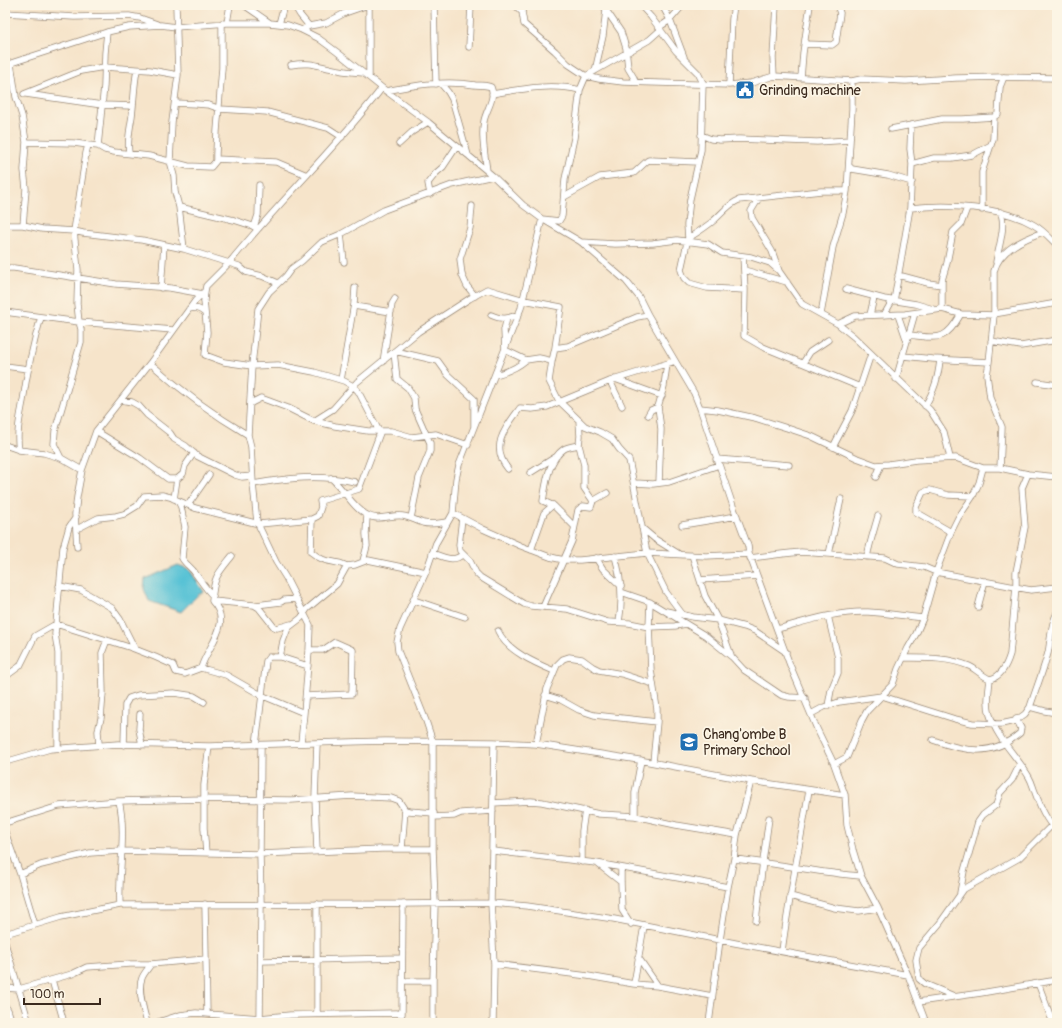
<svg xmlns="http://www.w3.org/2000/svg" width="1062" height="1028" font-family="Pangolin,sans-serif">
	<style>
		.water { fill: #59c2d5; stroke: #4a767a }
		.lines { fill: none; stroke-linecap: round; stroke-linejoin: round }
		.minor-casing { stroke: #988774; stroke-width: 7 }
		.minor { stroke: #fff; stroke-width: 5.5 }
		.labels { text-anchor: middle; stroke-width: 3.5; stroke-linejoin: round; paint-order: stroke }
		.poi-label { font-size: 14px; fill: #3b2a1e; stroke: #fcf5e5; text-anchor: start }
	</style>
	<rect width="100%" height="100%" fill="#fcf5e5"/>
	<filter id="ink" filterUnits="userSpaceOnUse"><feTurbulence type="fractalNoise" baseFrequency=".025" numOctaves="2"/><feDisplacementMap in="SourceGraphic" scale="8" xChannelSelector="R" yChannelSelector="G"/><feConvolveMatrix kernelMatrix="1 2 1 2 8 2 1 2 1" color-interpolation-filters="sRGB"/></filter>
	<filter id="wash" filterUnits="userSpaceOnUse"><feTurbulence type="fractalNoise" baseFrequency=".012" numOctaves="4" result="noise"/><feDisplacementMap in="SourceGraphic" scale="16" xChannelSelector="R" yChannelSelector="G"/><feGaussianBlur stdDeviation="0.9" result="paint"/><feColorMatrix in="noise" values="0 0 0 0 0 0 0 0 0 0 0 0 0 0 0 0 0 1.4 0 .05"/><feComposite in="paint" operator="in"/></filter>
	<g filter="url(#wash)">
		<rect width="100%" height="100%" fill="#f6e4ca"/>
		<path class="water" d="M178 565 189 569 204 592 198 595 181 612 149 601 144 589 145 579Z"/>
	</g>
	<g filter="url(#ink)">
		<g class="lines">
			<defs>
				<path id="minor" d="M244 5 270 23
					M294 5 300 15 309 26
					M369 5V77
					M434 5 436 84
					M515 5 522 12
					M524 5 522 12 524 24 555 51 568 64 586 76 599 79 623 82 729 85 751 83 774 76 852 81 861 79 906 81 956 78 1004 77 1057 78
					M604 5V7L621 32 626 48 628 68 634 78 635 82
					M640 5 651 17 676 51 698 73 703 83 701 150 690 199 687 225 688 238 681 270 684 278 689 283 707 288 745 290
					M683 5 670 20 684 57
					M5 13 74 17 129 16 140 18 157 24
					M227 23 230 5
					M279 24 284 5
					M302 30 309 26 326 23 345 13 368 5
					M805 44 832 45 836 42 840 13 837 5
					M469 47 471 5
					M5 65 107 32 129 27 161 25 176 27 227 23H270L288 25 302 30 318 38 337 52 386 91 428 122 493 176 523 205 542 219 581 242 626 281 639 297 648 315 694 393 700 408 733 506 748 546 749 554 790 665 817 729 834 764 845 795 847 825 853 850 861 876 878 908 908 975 926 1023
					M291 65C313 61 319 67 339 70 347 72 356 72 364 73
					M595 71 603 36 606 10
					M774 76 773 58 776 5
					M801 78 803 53 810 5
					M441 84 448 92 452 99 468 155
					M729 85 732 19 734 5
					M386 91C415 85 446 80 475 85 481 85 486 85 491 87 496 98 486 110 484 121 481 137 485 155 487 171
					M24 94 81 71 104 67 150 70 178 75
					M26 94 102 105 133 106
					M492 94C522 89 550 83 580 90
					M175 103 197 104 209 105 220 109 267 112 328 128 342 137
					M891 129 942 119H963L994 117 998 114 1000 87 1004 77
					M701 135 711 139 720 140 739 139 817 142 850 140
					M26 142 74 143 88 145
					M399 144 412 132 428 122
					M98 146 104 86 105 53 107 32
					M129 153C127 140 130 129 132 116 134 100 134 85 137 70
					M216 159 276 162 307 175
					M912 164 934 158H952L972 155 991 145
					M850 167 852 169 888 175 912 182
					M430 194 428 183 436 173 443 167 457 146
					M564 197 600 177 634 173 647 161 649 160 698 162
					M759 198 751 211 752 218 772 251 779 271
					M472 206 470 228 460 259 462 275 467 286 475 296
					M179 207 234 220 259 228
					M910 208C947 204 1001 206 1034 225 1043 230 1050 238 1057 245
					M982 210V172L993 139 994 117
					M5 225H23L26 189 24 170 26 142 22 116 16 97 11 64
					M23 225 42 229 74 231 83 233 142 240 184 249
					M254 227 258 215 259 185
					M341 234 344 262
					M688 238C696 234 704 228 712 222 721 215 728 204 739 200L821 191H847
					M581 242 615 244 653 243 677 240 708 244 722 253 751 257 770 263 779 271 802 304 838 324 854 337 930 410 944 432 950 458
					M743 256 745 290 744 336 763 347 860 387
					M996 262C998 250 1007 223 1000 212
					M5 268H14L116 284 170 288 203 294
					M744 270 787 282
					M898 275 928 283 942 285
					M278 283 262 276 246 272 239 266 229 263C278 203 335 149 382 88
					M161 288 164 245
					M846 289 884 299 916 304 933 309
					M205 291 204 301 207 332 205 355 224 362 252 366 278 365 314 372 344 381 353 386 358 391 380 433 359 489 320 501 321 507 318 516 312 519
					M894 301 910 208 912 164 910 149 911 125
					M354 306 391 312
					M189 309C196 307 200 309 205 313
					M942 309V280L947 263 953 232 961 224 967 208
					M5 312 79 322 81 329V342L55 431 54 444 61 458
					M821 314 833 247 843 213 847 191 852 109V81
					M994 314 1057 303
					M491 315C502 320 508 319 519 314
					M870 315 874 297
					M884 315 892 301
					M898 315 907 341
					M507 318 504 330 505 350 526 360 539 358 552 361 549 381 559 401 585 426 600 432 612 439 619 449 629 460 647 553 666 592 683 615
					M838 324 855 316 905 314 935 310 942 309 961 314 994 315
					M173 330 79 322 77 304 78 270 74 231 86 153 88 145 98 146 105 150 114 152 149 156 188 166 211 167 216 161V154L217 131 222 68V23
					M909 335C939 338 945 342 961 314
					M991 341 1021 346 1057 340
					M395 351 438 361 448 375 474 399V426
					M394 352 397 379 408 388 414 398 415 409 430 443V451L419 478 411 518
					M903 356 933 359 989 362
					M552 361 555 348 568 346 637 317 648 315
					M383 362 392 304 395 299
					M150 363C180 390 214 415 248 435
					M803 363 810 352 828 340
					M5 366 28 369
					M495 375C507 372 517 368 526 360
					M615 379 662 396
					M896 379 915 313
					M341 380 354 304 355 288
					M610 381 622 406
					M1037 382 1057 385
					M121 400 132 402 139 406 147 415 170 433 174 439 186 446 197 456 235 475 242 477 252 476
					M251 403 261 398 288 408 314 421 335 426 368 431H391L412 437 436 434 468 445
					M925 406C935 389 938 378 940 360
					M658 407 661 429 659 483
					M700 408 718 410 755 418 787 428 811 436 857 458 876 465 889 464 916 460 956 458 983 468H1000L1028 474 1057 477
					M648 415 651 410 658 407 664 386 667 364
					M314 421 333 409 357 382 418 332 469 299 487 289 524 300 561 307 555 348
					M96 431 140 458 168 479H177L183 474 185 466 194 453
					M5 445 19 450 44 453 61 458 82 470
					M579 445 584 465V488L593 501
					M833 447 852 411 871 354
					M19 450C16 434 20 417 23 401 27 372 33 344 41 317
					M716 459 789 465
					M1000 468 1002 427 990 398 987 375 989 362 994 315V271C1000 249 1024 239 1043 232
					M508 469C489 446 506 427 520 408L532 409 547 407 610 381 675 361
					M530 473 557 456
					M876 477 881 465
					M331 478C343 488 353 508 367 515 379 522 391 514 403 516 410 517 416 521 423 523 431 525 440 523 447 522
					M635 483 653 484 669 482 719 465
					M253 484C289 478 319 474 355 482
					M174 499 177 479
					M178 501 181 507 185 527 182 558C185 564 191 567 195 573 201 581 205 588 213 596
					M188 505 209 475
					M453 513 483 529 521 546 550 557 564 560H580L647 553 706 556 749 554
					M462 518 459 545 460 551 470 561 476 573 480 577 524 604 531 606 567 609 608 622 629 623 649 627 675 626 686 624
					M682 525 737 516
					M574 526 554 506 543 501C546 484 548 460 564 449 567 447 574 446 579 445L580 436 579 420
					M642 528 655 539 679 554
					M77 529 98 518 116 516 124 514 137 506 144 496 162 495 170 497 195 508 259 524 312 519 311 552C327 565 332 559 347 566
					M951 532 916 512V507L923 492 930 490 948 495 973 496
					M77 547 75 514 77 497 82 470 96 431 150 363 195 301 205 291 206 286 229 263 184 249 179 207 175 192 174 176 170 161 172 122 178 75 176 5
					M531 550 544 513 553 505
					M432 553C443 557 454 563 463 554
					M829 554 841 499
					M692 555 705 596 718 620 731 655
					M615 556C621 577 623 600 619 622
					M867 557C870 542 874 530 878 516
					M596 558 603 569 621 586
					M750 558 782 554 801 552 885 558 898 564 924 567 936 572 1031 590 1057 587
					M363 561 367 546 366 534 367 515
					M700 580 757 576
					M59 586 81 590 112 608 120 619 135 649
					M621 592 650 602 706 636 732 657 744 670 781 695 789 697 805 698
					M414 600 465 617
					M213 601 254 605 259 608 274 627 277 628 291 624
					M650 602 649 627 651 670 657 709V722L653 762
					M256 605 281 602 284 600 297 599
					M543 607 572 541 578 510 583 506 591 507 593 501 607 493
					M978 607 985 581
					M666 611 693 617 718 620 745 627 755 631 786 652
					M828 616 838 658V673L831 690 828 706
					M777 629C807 621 837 611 868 612 886 613 905 616 923 618
					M498 631C507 651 535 663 554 671
					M280 657 283 641 288 628 301 618 307 609 337 584 347 566 355 565 368 560 426 572
					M903 658C924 658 948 657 969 666 976 669 982 676 990 679 1002 677 1007 664 1010 654L1016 587V572L1025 527 1022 488 1028 474
					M201 668C207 646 234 624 212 601 214 576 217 575 232 556
					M5 677 20 666 35 636 56 624 132 648 155 657 173 665 176 672 185 674 201 668 226 675 261 695 304 713 301 743
					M990 679C989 690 986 704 990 715 997 739 1017 756 1029 777 1032 782 1033 787 1035 792 1040 806 1046 821 1057 831
					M545 695 561 700 579 710 594 715 657 722
					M306 696 352 694 353 650 335 642 323 650H309
					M1030 707 1045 711 1057 713
					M304 713 309 651 310 625 286 578 276 562 257 522 253 484 251 447 248 435 252 365 258 309 269 292 286 276 291 269 302 261 322 242 341 234 384 210 452 185 493 176
					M140 714 139 729 142 745
					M811 714 824 707 839 702 882 696 955 719 972 723 1001 724 1015 721 1025 714 1030 707C1036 689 1043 671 1048 653 1051 639 1050 625 1057 613
					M933 740C966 752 992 757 1020 733L1021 728 1016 719
					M536 744 547 689 557 665 563 659 569 657 582 659 593 667 599 670 622 674 653 684
					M99 745 98 731 101 718 103 693 102 653 107 640
					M124 745 125 705 129 698 138 695 174 693 194 696 204 702
					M256 745 266 661 269 657H280L308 666
					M58 748V653L55 634 56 624 63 548 69 527 76 517
					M5 762 50 749 118 744 209 746 385 741 494 742 536 744 639 760 751 781 845 795
					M834 764 847 757 862 720 867 711 893 684 898 669 908 648 916 634 923 618 936 572 951 532 958 518 973 496 979 483 983 468
					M119 801 205 799 292 800 352 796 391 798 399 801 405 810 409 811 434 813
					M493 803 531 801 542 802 599 814 635 816 676 825 737 835
					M635 816V793L641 760
					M434 817 454 816 461 813 493 811
					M5 823 59 806 119 801C127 834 118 870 120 905
					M5 832 20 874 35 925
					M402 848 405 810
					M317 851 315 798 317 743
					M493 851 596 863 728 887
					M206 853 204 828V785L209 746
					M734 859C777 863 818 873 861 876
					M582 862V831L585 810
					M598 864 621 882
					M621 868V882L622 910 631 924
					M20 874 41 865 90 853 121 851 260 854 382 849H433
					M960 893 964 871 978 822 983 815 996 805 1000 793 1012 780 1020 764
					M790 896 835 908 859 911 878 908
					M205 904 207 1014
					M317 904V1014
					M756 921 763 861 769 818
					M5 934 61 917 120 905 403 904 491 903 527 906 614 919 735 943 908 975
					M5 943 29 1023
					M782 951C789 897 800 844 809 790
					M638 957 658 986
					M261 961 401 958
					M494 964 588 976 634 984 658 986 712 996
					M52 980 64 1023
					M403 981H433
					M1038 983 1053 1023
					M634 984 644 926
					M5 988 19 989 72 974 87 967 130 964H151L206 959
					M954 996 925 984 919 979 916 960 919 948 940 923 964 889 1019 858 1057 820
					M918 1002 981 993 1057 980
					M5 1006 8 1010 12 1023
					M147 1023C144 1011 137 989 142 978 144 973 148 969 151 964
					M155 1023 180 1015 196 1013 260 1018 290 1015 396 1013 402 1014 403 904
					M260 1023 261 903 260 854 261 745
					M433 1023V981L435 903 433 849V742L426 721 398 651 397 642 400 629 426 572 436 543 453 513 456 479 459 465 521 308 542 219 559 221 562 216 565 179 574 138 580 90 586 76 649 40 658 32 661 26 670 20 662 5
					M493 1023 494 964 491 903 494 742
					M522 1023H568
					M709 1023 720 940 728 887 734 859 737 835 751 781"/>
			</defs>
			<use href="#minor" class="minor-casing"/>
			<use href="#minor" class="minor"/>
		</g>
	</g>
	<defs>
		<symbol id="civic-square" viewBox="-11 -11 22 22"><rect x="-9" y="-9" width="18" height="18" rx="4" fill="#1f6fb2" stroke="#fcf5e5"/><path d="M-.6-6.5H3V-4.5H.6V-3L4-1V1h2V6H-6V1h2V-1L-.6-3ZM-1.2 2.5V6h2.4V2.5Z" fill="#fff"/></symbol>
		<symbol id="school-square" viewBox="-11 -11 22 22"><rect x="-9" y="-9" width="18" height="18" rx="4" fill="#1f6fb2" stroke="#fcf5e5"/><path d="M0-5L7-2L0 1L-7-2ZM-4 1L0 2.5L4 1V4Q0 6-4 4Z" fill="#fff"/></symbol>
	</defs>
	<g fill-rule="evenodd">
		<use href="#civic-square" x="734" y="79" width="22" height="22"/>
		<use href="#school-square" x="678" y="731" width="22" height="22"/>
	</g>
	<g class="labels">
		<g class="poi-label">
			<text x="759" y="95">Grinding machine</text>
			<text x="703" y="739">Chang'ombe B<tspan x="703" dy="16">Primary School</tspan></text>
		</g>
	</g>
	<rect width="1062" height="1028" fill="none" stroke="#fcf5e5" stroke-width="20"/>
	<path d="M24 998v6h76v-6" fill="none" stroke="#3b2a1e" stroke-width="2"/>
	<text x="30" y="998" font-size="12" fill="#3b2a1e" stroke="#fcf5e5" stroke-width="3" paint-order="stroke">100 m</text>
</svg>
